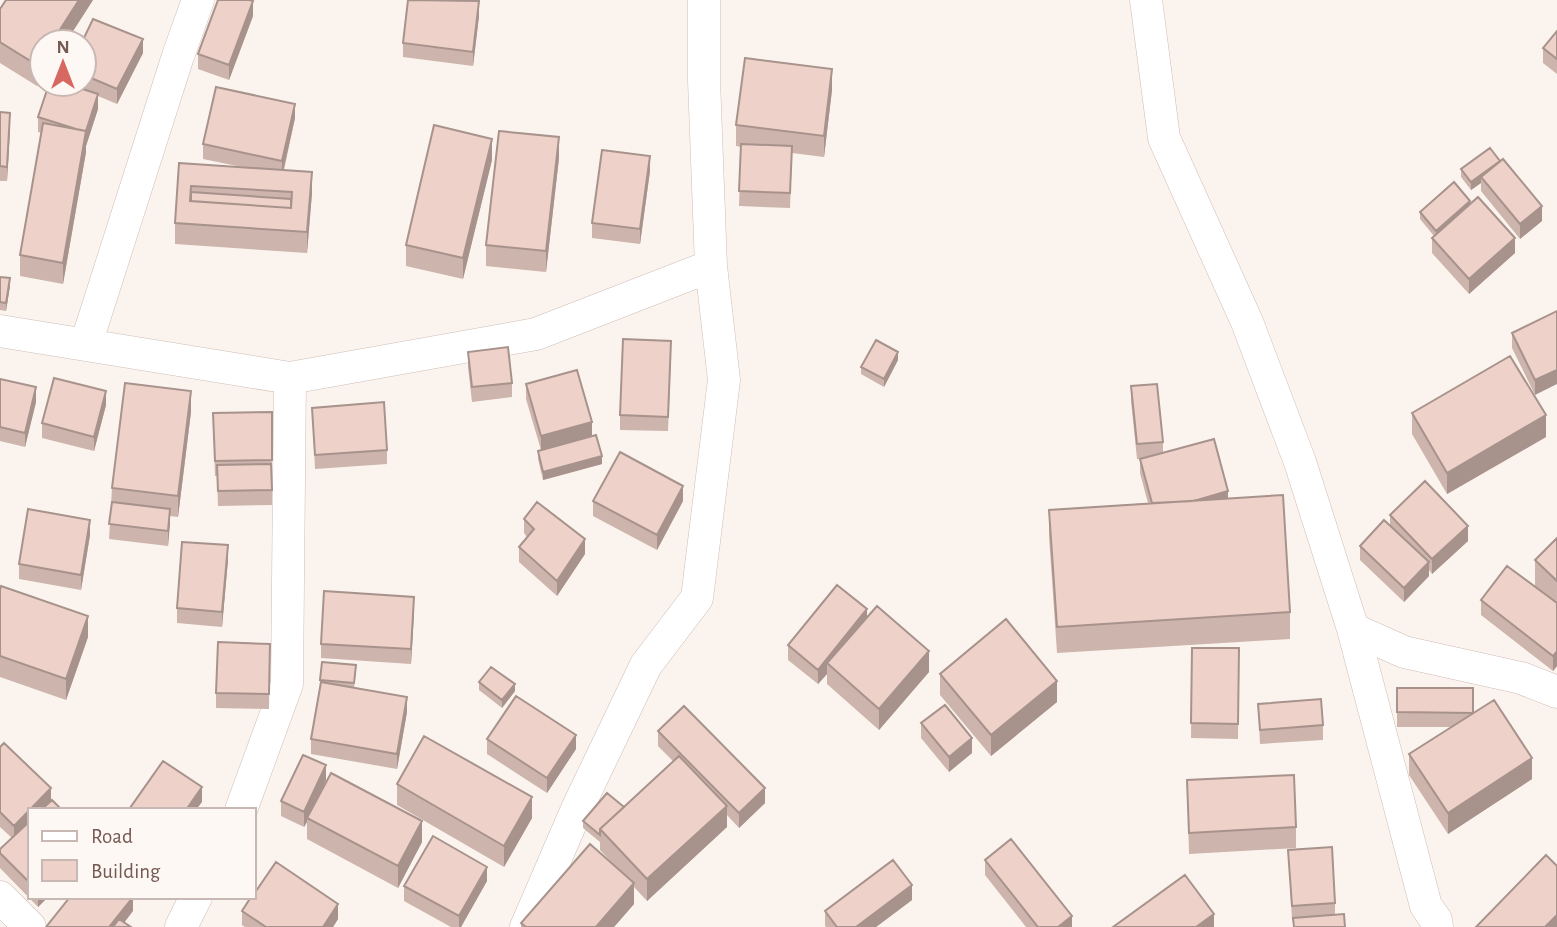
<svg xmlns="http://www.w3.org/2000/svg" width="1557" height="927" font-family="'Alegreya Sans',sans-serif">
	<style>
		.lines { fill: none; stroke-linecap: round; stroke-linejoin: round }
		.street-casing { stroke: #cfbdb6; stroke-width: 33 }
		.street { stroke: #fff; stroke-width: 32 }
		.wall { fill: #cdb4ac }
		.shaded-wall { fill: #a7928c }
		.building { fill: #eed1c8; stroke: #a7928c; stroke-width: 2; fill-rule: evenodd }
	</style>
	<rect width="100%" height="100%" fill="#fbf4ee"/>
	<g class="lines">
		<defs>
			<path id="street" d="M1146 0 1164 138 1247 322 1300 462 1353 629 1426 906 1436 920 1437 927
				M0 331 290 378 536 334 711 266
				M86 344 178 56 198 0
				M1353 629 1404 652 1521 678 1557 692
				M241 810 287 684 290 378
				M0 897 30 927
				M181 927 196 897
				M526 927 577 809 646 665 697 598 724 380 711 266 704 80V0"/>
		</defs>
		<use href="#street" class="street-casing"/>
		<use href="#street" class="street"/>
	</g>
	<path class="wall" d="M6 0H93L66 42H42V79L37 86 0 63V9Z
		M253 16 229 80 198 69V54Z
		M479 16 473 66 403 57V43Z
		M1557 31V74L1543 63V48Z
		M84 42 143 53 117 104 98 96V109L86 146V152L63 284 20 276V255L42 133 38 132V117L77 87 69 84H84Z
		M832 90 824 157 792 153 790 208 739 206 741 147 736 146V125Z
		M0 112 10 128 7 181H0Z
		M295 118 284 170 312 193 307 253 175 244V223L179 163 242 167 203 159V144Z
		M1490 148 1542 221 1520 239 1481 191V183L1471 190 1461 177V169Z
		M559 158 546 272 486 266V245Z
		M492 160 463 279 406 266V245Z
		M650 171 640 244 592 238V223Z
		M1470 204 1515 253 1469 294 1432 253V238L1434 236 1420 219V212Z
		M0 277 10 286 6 311 0 310Z
		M1557 311 1535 395 1512 348V333Z
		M468 352 512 383V397L472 402 468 367Z
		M671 356 668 431 620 430V415Z
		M898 360 884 387 861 374V367Z
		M0 379 36 402 25 447 0 441Z
		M526 384 592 436 602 464 543 480 538 459V451L541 450 526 399Z
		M1131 386 1163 442V452L1228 498 1290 612V639L1057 653 1049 536V510L1148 503 1140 473V459H1137L1131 401Z
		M106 405 94 451 42 438V423Z
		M312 408 387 450V464L315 469Z
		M191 412 178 517 170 516 168 546 109 539 112 488Z
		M213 413 272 460V505L218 506 217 476H215Z
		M1412 413 1546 437 1447 494 1412 434Z
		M593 501H683L657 550 593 516Z
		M1390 515 1468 541 1432 574 1429 570V576L1404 602 1360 560V546L1390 524Z
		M524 519 585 554 557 596 519 562V547L527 537 524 533Z
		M90 535 81 590 19 579V564Z
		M1557 538V666L1553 671 1481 615V600L1535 586V560Z
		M228 560 222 627 177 623V608Z
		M0 590 88 637 66 700 0 677Z
		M414 611 411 664 321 658V644Z
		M867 617 929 672 879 730 827 684V674L818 684 788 660V645Z
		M270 644 269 709 216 708V693Z
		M1192 648H1239L1238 739 1191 738Z
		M356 672 354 688 407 712 397 769 311 754V739L320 687V680Z
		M940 674 1057 702 991 756 940 695Z
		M479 682 515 691 502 708 479 690Z
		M1397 688H1473V714L1532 779 1448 834 1409 775V754L1451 727H1397Z
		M1258 704 1323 725V740L1260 744Z
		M921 723 972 753 949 772 921 738Z
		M658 731 765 803 739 828 727 815V827L647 901 634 887V904L614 927H521V923L615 866 600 850V842L583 828V821L624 807 673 761 658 746Z
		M487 739 576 749 547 793 487 754Z
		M0 747 51 801 30 810V897H48L38 907 0 868V849L12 838 0 827Z
		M326 780 321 792 422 842 398 888 307 839V822L304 827 281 816V801Z
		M1187 780 1296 827V848L1189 854Z
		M397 784 532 818 504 867 397 805Z
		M1288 850 1335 903V914L1345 927H1293V920H1292Z
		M985 860 1072 927H1026L985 875Z
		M487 881 461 927H451L404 901V886Z
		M912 900 876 927H826L825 926V911Z
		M242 911 338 919 333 927H245L242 925Z"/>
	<path class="shaded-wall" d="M79 0H93L66 42H52Z
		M253 1V16L229 80V65Z
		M479 1V16L473 66V52Z
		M143 39V53L117 104V89Z
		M42 57V79L37 86V65Z
		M832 69V90L824 157V136Z
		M98 94V109L86 146V152L63 284V263L86 133Z
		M295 104V118L282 176V161Z
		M10 113V128L7 181V167Z
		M559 137V158L546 272V251Z
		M492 139V160L463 279V258Z
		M650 156V171L640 244V229Z
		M1500 161 1481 177V183L1471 190V182Z
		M312 172V193L307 253V232Z
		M1470 201V209L1436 238V231Z
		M1542 206V221L1520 239V224Z
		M1515 238V253L1469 294V279Z
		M10 278V286L6 311V303Z
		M898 352V360L884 387V379Z
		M1557 370V384L1535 395V380Z
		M36 387V402L25 447V433Z
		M106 391V405L94 451V437Z
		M191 391V412L178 517V496Z
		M1546 415V437L1447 494V473Z
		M592 422V437L541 451V436Z
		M602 456V464L543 480V472Z
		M683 486V501L657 550V535Z
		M1228 491V506L1154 511Z
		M170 509V524L168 546V531Z
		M90 520V535L81 590V575Z
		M1468 526V541L1432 574V559Z
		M585 539V554L557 596V581Z
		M228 545V560L222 627V612Z
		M1429 562V576L1404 602V588Z
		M414 597V611L411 664V649Z
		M867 609V623L827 663V674L818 684V670Z
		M88 616V637L66 700V679Z
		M929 651V672L879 730V709Z
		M1557 651V666L1553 671V656Z
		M1057 681V702L991 756V735Z
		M515 684V691L502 708V700Z
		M407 697V712L397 769V754Z
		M576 735V749L547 793V778Z
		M972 738V753L949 772V757Z
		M1532 758V779L1448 834V813Z
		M326 765V780L308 819 307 818V822L304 827V812Z
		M202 787V802L196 810H186Z
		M51 788V803L44 810H30V824L14 841V826Z
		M765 788V803L739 828V813Z
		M532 797V818L504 867V846Z
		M727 806V827L647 901V879Z
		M422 821V842L398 888V866Z
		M487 867V881L461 927H459V916Z
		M634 883V904L614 927H596Z
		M912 885V900L876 927H856Z
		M38 897H48L38 907Z
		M133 897V911L121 927H109Z
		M338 904V919L333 927H323Z
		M1214 914V927H1196Z
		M1557 915V927H1545Z
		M1072 916V927H1058Z"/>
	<path class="building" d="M6 0H79L52 42H42V57L37 65 0 42V9Z
		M218 0H249L253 1 229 65 198 54Z
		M408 0 479 1 473 52 403 43Z
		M93 19 143 39 117 89 84 75V42H82Z
		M1557 31V59L1543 48Z
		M745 58 832 69 824 136 736 125Z
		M49 84H67L98 94 86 131 76 129 38 117Z
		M216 87 295 104 282 161 203 144Z
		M0 112 10 113 7 167 0 166Z
		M43 123 86 131 63 263 20 255Z
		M434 125 492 139 463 258 406 245Z
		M499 131 559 137 546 251 486 245Z
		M741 144 792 146 790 193 739 191Z
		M1490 148 1500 161 1471 182 1461 169Z
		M602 150 650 156 640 229 592 223Z
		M1503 159 1542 206 1520 224 1481 177Z
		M179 163 312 172 307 232 175 223ZM191 186 292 192 291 208 190 201Z
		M1454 182 1470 201 1436 231 1420 212Z
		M191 192 291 199V208L191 201Z
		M1478 197 1515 238 1469 279 1432 238Z
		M0 277 10 278 6 303 0 302Z
		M1557 311V370L1535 380 1512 333Z
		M623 339 671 341 668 417 620 415Z
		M876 340 898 352 884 379 861 367Z
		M508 347 512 383 472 387 468 352Z
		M1510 356 1546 415 1447 473 1412 413Z
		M577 370 592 422 541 436 526 384Z
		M54 378 106 391 94 437 42 423Z
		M0 379 36 387 25 433 0 427Z
		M125 383 191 391 178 496 112 488Z
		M1157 384 1163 442 1137 444 1131 386Z
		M384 402 387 450 315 455 312 408Z
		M272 412V460L215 461 213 413Z
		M596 435 602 456 543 472 538 451Z
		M1214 439 1228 491 1194 501 1152 503 1140 459Z
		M620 452 683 486 657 535 593 501Z
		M271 464 272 490 218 491 217 465Z
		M1425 481 1468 526 1432 559 1390 515Z
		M1283 495 1290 612 1057 627 1049 510Z
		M112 502 170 509 168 531 109 524Z
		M537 502 585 539 557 581 519 547 534 529 524 519Z
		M28 509 90 520 81 575 19 564Z
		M1384 520 1429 562 1404 588 1360 546Z
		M1557 538V581L1535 560Z
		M182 542 228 545 222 612 177 608Z
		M1507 566 1557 603V651L1553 656 1481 600Z
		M837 585 867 609 818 670 788 645Z
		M1 586 88 616 66 679 0 656V590Z
		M324 591 414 597 411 649 321 644Z
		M877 606 929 651 879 709 827 663Z
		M1006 619 1057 681 991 735 940 674Z
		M218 642 270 644 269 694 216 693Z
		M1192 648H1239L1238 724 1191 723Z
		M322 662 356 665 354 683 320 680Z
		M491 667 515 684 502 700 479 682Z
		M321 682 407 697 397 754 311 739Z
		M1397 688H1473V713L1397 712Z
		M516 696 576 735 547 778 487 739Z
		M1321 699 1323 725 1260 730 1258 704Z
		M1494 700 1532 758 1448 813 1409 754Z
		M945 705 972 738 949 757 921 723Z
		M684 706 765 788 739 813 658 731Z
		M424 736 532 797 504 846 397 784Z
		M4 743 51 788 14 826 0 812V747Z
		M303 755 326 765 304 812 281 801Z
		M679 756 727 806 647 879 600 829Z
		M163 761 202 787 186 810H132L130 808Z
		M331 773 422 821 398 866 307 818Z
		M1294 775 1296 827 1189 833 1187 780Z
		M607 793 624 807 600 829V835L583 821Z
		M52 800 62 810H41Z
		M30 821V883L0 853V849Z
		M433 836 487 867 459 916 404 886Z
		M1011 839 1072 916 1058 927H1038L985 860Z
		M590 844 634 883 596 927H526L521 923Z
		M1332 847 1335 903 1292 906 1288 850Z
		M1546 855 1557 866V915L1545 927H1476Z
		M893 860 912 885 856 927H837L825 911Z
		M276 862 338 904 323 927H266L242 911 251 897H254V894Z
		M1185 875 1214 914 1196 927H1113Z
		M70 897H133L109 927H46Z
		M1344 914 1345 927H1294L1293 918Z
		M119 919 131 927H113Z"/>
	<rect x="28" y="808" width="228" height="91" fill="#fef8f4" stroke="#c7b8b3" stroke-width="2"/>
	<rect x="42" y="831" width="35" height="10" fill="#ffffff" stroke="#c7b8b3" stroke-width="2"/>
	<text x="91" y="843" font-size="21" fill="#755952">Road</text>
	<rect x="42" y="860" width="35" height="21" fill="#eed1c8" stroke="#c7b8b3" stroke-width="2"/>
	<text x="91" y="878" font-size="21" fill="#755952">Building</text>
	<g transform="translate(63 63)"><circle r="33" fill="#fef8f4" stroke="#c7b8b3" stroke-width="2"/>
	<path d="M0-5L12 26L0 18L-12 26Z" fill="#d76861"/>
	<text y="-10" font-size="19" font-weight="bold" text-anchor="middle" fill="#755952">N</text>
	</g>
</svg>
